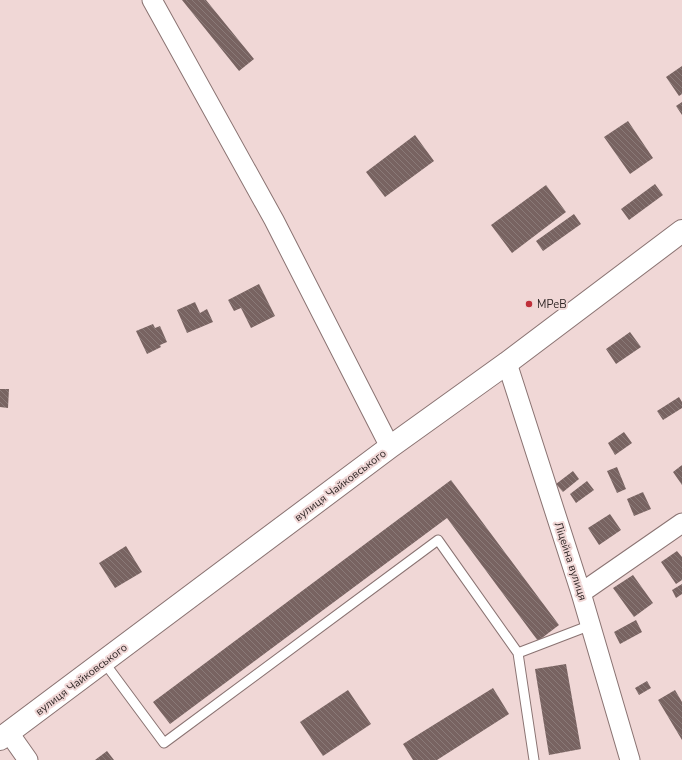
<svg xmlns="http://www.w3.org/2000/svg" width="682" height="760" font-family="'Nunito Sans',sans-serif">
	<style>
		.building { fill: url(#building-back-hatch) }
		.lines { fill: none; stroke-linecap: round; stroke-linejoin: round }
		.service-casing { stroke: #8a7372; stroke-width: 11 }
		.minor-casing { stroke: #8a7372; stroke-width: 21 }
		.tertiary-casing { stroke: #8a7372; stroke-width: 24 }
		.service { stroke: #fff; stroke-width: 9 }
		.minor { stroke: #fff; stroke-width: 19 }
		.tertiary { stroke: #fff; stroke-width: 22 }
		.poi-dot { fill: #bf2f3a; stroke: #f0d7d6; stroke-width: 1.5 }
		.labels { text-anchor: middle; stroke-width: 4; stroke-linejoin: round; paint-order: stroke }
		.poi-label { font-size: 11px; fill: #2f2625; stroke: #f0d7d6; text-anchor: start }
		.street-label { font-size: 11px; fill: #2f2625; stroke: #f0d7d6 }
	</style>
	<defs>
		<pattern id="building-back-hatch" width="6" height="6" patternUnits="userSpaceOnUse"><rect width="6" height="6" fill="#786361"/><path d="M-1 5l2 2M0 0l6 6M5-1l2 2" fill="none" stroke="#8a7a78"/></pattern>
	</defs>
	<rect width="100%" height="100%" fill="#f0d7d6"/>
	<path class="building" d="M182 0H206L254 59 239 71Z
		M682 66V94L679 96 666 77Z
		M682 102V115L676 106Z
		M628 121 653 158 630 174 604 137Z
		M415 135 434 161 385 197 366 172Z
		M655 184 663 195 629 220 621 209Z
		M546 185 566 212 512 253 491 225Z
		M574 214 581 224 543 251 536 241Z
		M259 284 275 316 251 328 241 308 234 311 228 300Z
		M195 302 200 313 207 309 213 322 187 333 177 310Z
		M153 324 155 328 160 326 167 342 160 345 161 347 147 354 136 331Z
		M630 332 641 347 616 364 606 349Z
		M0 389H9L8 408 0 407Z
		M679 397 682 402V408L663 420 657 411Z
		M624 432 632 443 615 455 608 443Z
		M682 465V485L673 472Z
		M617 467 626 489 617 493 607 471Z
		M573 471 579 479 563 492 556 484Z
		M451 480 559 625 538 641 447 518 170 724 153 702Z
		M587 481 594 490 576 503 570 494Z
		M643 492 651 509 634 516 627 499Z
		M610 514 621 530 599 545 588 528Z
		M126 546 142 572 115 588 99 563Z
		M677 551 682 557V580L676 584 661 562Z
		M633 575 653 603 634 617 613 588Z
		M682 584V594L676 598 672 590Z
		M636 620 642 632 620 644 614 632Z
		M566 664 581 749 549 755 535 669Z
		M647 681 651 688 639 695 635 688Z
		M493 688 509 714 437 760H413L403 744Z
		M348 690 371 724 323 756 300 722Z
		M675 690 682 702V740L658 700Z
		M107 751 114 760H95Z"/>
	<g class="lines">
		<defs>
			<path id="service" d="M104 662 164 743 438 540 518 653
				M534 760 518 653 591 625"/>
			<path id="minor" d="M152 0 274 220 390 447
				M507 363 581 593 630 760
				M581 593 682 523
				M9 733 28 760"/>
			<path id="tertiary" d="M0 739 390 447 507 363 682 231"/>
		</defs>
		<use href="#service" class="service-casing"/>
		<use href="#minor" class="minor-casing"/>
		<use href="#tertiary" class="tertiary-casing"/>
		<use href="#service" class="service"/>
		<use href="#minor" class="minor"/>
		<use href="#tertiary" class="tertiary"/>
	</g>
	<circle class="poi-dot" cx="529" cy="304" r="4"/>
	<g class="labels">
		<g class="poi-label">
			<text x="537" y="308">МРеВ</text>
		</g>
		<g class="street-label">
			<text transform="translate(340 485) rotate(-37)" y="4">вулиця Чайковського</text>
			<text transform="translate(571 561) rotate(72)" y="4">Ліцейна вулиця</text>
			<text transform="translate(81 679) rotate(-37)" y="4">вулиця Чайковського</text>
		</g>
	</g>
</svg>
